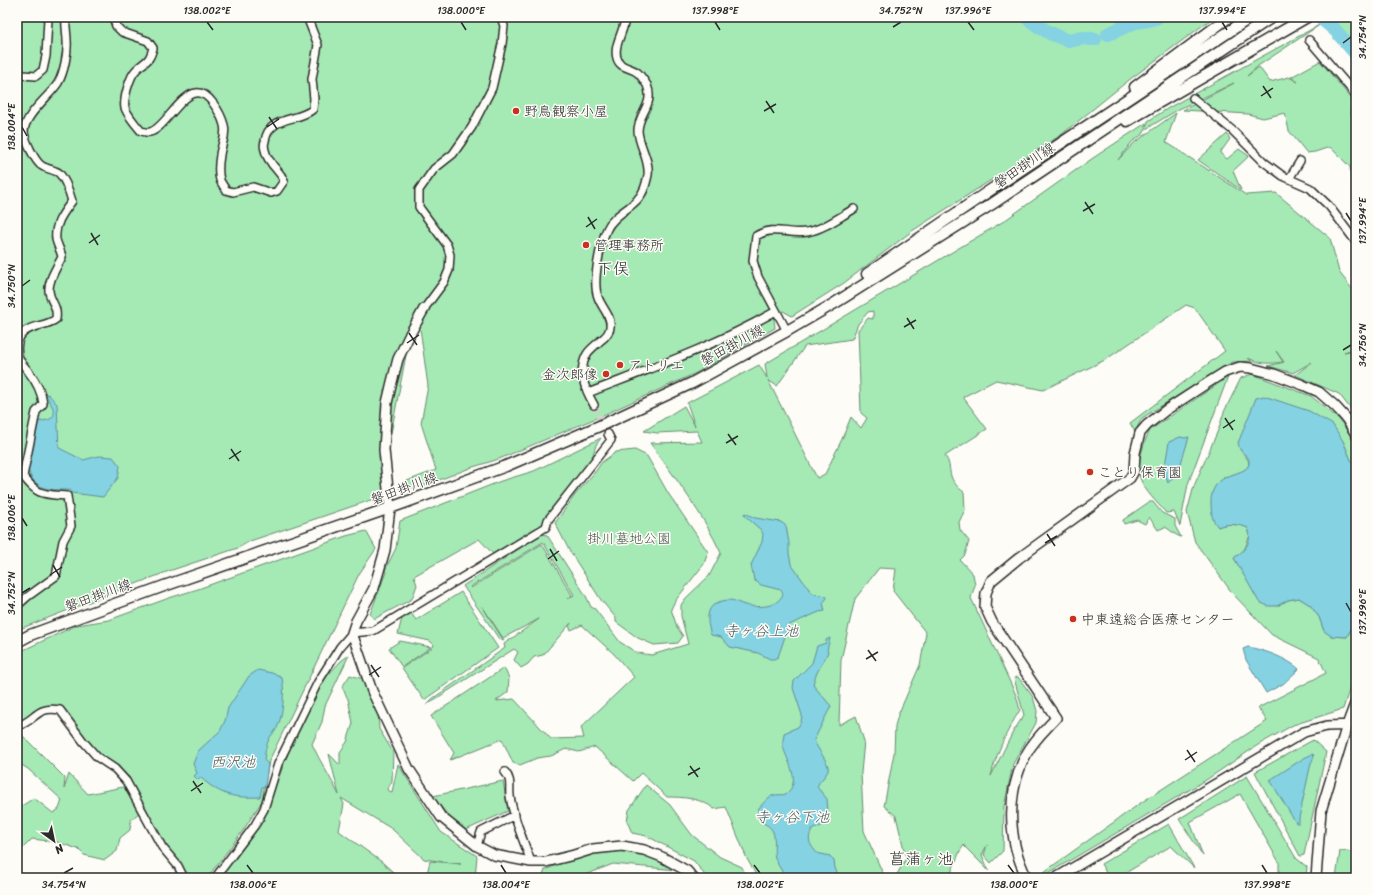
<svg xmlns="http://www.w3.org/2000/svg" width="1373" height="895" font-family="Sriracha,'Klee One',sans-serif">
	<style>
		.green { fill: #a5e9b4; stroke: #688a70; fill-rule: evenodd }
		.water { fill: #84d2e2; stroke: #608f99 }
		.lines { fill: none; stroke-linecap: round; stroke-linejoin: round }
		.river { stroke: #84d2e2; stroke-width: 14 }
		.minor-tunnel { stroke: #d3d2ce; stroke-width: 7; stroke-dasharray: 7 3.5; stroke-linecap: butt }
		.minor-casing { stroke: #2b2b2b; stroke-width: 10 }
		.tertiary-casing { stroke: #2b2b2b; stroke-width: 12 }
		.secondary-casing { stroke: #2b2b2b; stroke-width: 13 }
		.minor { stroke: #fdfcf7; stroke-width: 7 }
		.tertiary { stroke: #fdfcf7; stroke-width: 9 }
		.secondary { stroke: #fdfcf7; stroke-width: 10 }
		.ticks { fill: none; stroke: #2b2b2b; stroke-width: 1.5 }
		.poi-dot { fill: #c8321e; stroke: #fdfcf7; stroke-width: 1.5 }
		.labels { text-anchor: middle; stroke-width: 3; stroke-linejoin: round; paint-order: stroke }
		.poi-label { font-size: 14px; fill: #2b2b2b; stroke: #fdfcf7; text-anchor: start }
		.street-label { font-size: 14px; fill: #2b2b2b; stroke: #fdfcf7 }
		.park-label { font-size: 14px; fill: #4a5a4d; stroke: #fdfcf7 }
		.water-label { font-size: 15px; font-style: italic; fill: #465d62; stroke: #fdfcf7 }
		.quarter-label { font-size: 16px; fill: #2b2b2b; stroke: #fdfcf7 }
		.neatline { fill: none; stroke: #2b2b2b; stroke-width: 1.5 }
		.ticks-label { font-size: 10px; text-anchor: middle; fill: #2b2b2b }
	</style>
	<rect width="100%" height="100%" fill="#fdfcf7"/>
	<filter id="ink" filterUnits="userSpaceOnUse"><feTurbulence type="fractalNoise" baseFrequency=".025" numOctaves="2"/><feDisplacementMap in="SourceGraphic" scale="8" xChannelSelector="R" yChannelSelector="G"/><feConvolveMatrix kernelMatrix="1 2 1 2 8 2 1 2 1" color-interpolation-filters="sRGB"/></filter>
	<g filter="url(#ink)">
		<path class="green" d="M17 17H1214L1129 80 1061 135 912 231 844 283 792 316 783 311 778 313 779 315 774 319 775 328 696 373 601 416 499 459 470 468 426 485 400 490 399 484 436 470 421 423 428 386 419 321 410 334 384 470 385 493 377 498 250 541 238 548 169 571 17 630Z
			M1332 17H1356V58L1328 27V19Z
			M1321 24 1258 66 1247 76 1259 67 1270 82 1289 77 1298 82 1291 77 1320 61 1356 104V106L1350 111 1356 124V185L1351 180 1350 167 1330 147 1315 152 1307 153 1289 131 1285 113 1263 118 1248 114 1183 110 1234 83 1179 109 1146 129 1143 134 1132 142 1118 160 1134 143 1176 113 1166 142 1246 195 1276 193 1330 238 1339 272 1356 294V348L1344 352 1356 350V416L1339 394 1295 375 1312 362 1293 373 1268 366 1284 362 1276 351 1283 362C1270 364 1260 364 1248 358L1252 361 1233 362 1222 368 1142 418 1135 432 1130 423 1225 351 1195 308 1186 305 1105 360 1043 390 996 380 963 397 987 429 945 456C950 462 949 469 951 476 953 482 958 488 964 492L965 510 959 522 960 530 969 541 965 555 960 560 973 574 975 585 971 598 1016 695 1020 710C1007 730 996 754 991 776L1013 732 1024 715 1014 678 1018 677 1033 697 1037 711 1036 723 1013 764 1004 807 1003 851 991 863 984 855 987 845 982 855 989 871 965 847 964 845 960 851 949 878H895L906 858 896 816 884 806 894 753 895 726 898 715 920 665 926 633 893 591 896 569 879 568 855 599 841 660 839 725 856 716 864 741 861 773 864 831 885 878H758L747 859 726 807 714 809C702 798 683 797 667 797L641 773 633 781 595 747 579 752 566 749 551 756 537 758 520 765 513 763 502 739 450 760 454 753 431 716 504 668 509 678 508 692 496 701 514 699 551 739 584 738 581 727 634 677 614 654 582 625 571 630 569 626 571 623 543 655 534 657 528 664 521 668 514 660 518 652 514 649 426 705 432 699 505 648 504 644 539 619 503 638 482 606 504 641 499 639 463 586 541 534 547 535 586 596 591 607 595 609 620 642 637 653 652 655 688 644 681 616V605L685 599 709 576 721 553C703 514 676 479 650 443L702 442 697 431 657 433 644 431 684 406 695 426 687 403 759 365 767 378 765 364 1004 221 1093 158 1146 123V127L1148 121 1170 107ZM873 311V319L868 318 858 330 861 413 867 418 861 428 851 417 842 439 825 474 817 478 768 380 777 386 805 346 852 339 858 324 868 312ZM543 542 574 595 568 599 572 595 542 544 471 588 470 587Z
			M1227 134 1230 139 1220 153 1227 159 1239 149 1249 156 1233 171 1241 190 1198 160Z
			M1252 374 1311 396 1339 419 1350 435 1356 448V466L1351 460 1343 441 1240 450C1260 469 1242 472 1224 477L1218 527C1226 523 1239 524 1248 528L1250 535 1244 551 1234 558 1260 602 1277 606 1288 600 1299 598 1310 605 1319 617 1324 631 1332 636 1347 637 1356 619V669L1343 709 1293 725 1258 745 1206 780 1047 874 1044 872 1142 802 1267 721 1258 708 1326 673 1319 658 1272 635 1233 594 1195 542 1187 512 1194 486 1219 428 1224 412 1241 378Z
			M1228 377 1188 484 1180 526 1174 512 1166 513C1157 502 1145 492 1140 478 1136 465 1144 442 1150 430Z
			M601 438 596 445 591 461 571 484 544 525 493 554 479 539 414 576 417 585 412 599 374 619 370 614 386 572 385 570 396 548 400 521 501 481 534 471Z
			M635 450 647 456 668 493 708 552 704 564 675 601 671 609 677 627 683 636 678 643 654 645 638 638 616 622V618L601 600 569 550 555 523 575 495 595 472 602 462 616 452Z
			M1149 502H1153L1162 513 1175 519V526L1181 537C1174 535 1171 530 1165 527L1158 530 1149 517 1145 524 1137 520 1124 524 1123 520Z
			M366 531 376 549 359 574 269 761 262 801 242 832 207 878H176L175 866 142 810 131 820 130 830 120 838 117 851 105 860 84 855 78 849 57 842 32 839 22 849 17 851V809L34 798 53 813 59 809 62 800 28 769 17 762V734L20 733 65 778 64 789 69 774 88 794 128 786 140 806 129 777 97 757 60 710 43 711 17 726V653L77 625 109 620 169 598 198 589 346 536Z
			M461 592 498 648 424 700 402 668 433 647 434 645 430 641 398 634 402 618 411 613 416 620Z
			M400 641 431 647 402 667 389 648Z
			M349 655 325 706 322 722 312 744C320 762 331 778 339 795L329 754 340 765V752L347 742 353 723 348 699 342 687 350 675 360 678 372 673 377 693 379 729 393 752 392 781 387 790 392 792 398 764 441 832 477 856 475 878H426L430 861 461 864 424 859 392 829 341 798 344 804 339 831 382 862 394 873V878H216L235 859 264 820 271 797 295 736 305 714 326 677 341 661Z
			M1313 740 1326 752 1304 855 1300 856 1255 772Z
			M1247 776 1296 858 1307 867 1306 878H1279V862L1240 794 1190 822 1203 856 1179 819Z
			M503 781 508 811 466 830 449 817 433 796Z
			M646 785 670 805 692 835 720 857 742 867 747 878H707L694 861 647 836 632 833 627 821 629 810Z
			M1169 824 1194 868 1171 846 1117 878H1109L1101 864Z
			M598 848 635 849 687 871 613 864 577 878H542L545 870Z
			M1356 850V878H1336L1340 851 1352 852Z"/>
		<path class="water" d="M48 394 57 404 59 448 83 460 99 456 113 457 120 466 118 478 103 497 72 493 70 490C63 490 48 490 42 487 18 476 27 437 40 421 62 420 53 408 46 395Z
			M1264 396 1309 411 1333 425 1343 441 1351 460 1356 466V619L1347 637 1331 636 1324 631 1319 617 1310 605 1299 598 1288 600 1277 606H1268L1259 602 1234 558C1245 550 1253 542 1248 528 1239 524 1226 523 1218 527 1211 518 1212 516 1211 505 1209 467 1251 479 1249 461 1249 456 1242 454 1240 449 1239 448 1239 445 1238 443L1256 398Z
			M1180 437 1185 438 1189 437 1178 473 1168 483 1164 471 1169 442Z
			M745 513 755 518 781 522 786 526 789 543V553L791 564 811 592 815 594 826 596 827 598 823 603 825 611 819 612 789 625 778 657 774 659H770L758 653 730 647 721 637 711 635C705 616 706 601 730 600 735 600 740 604 745 605 758 608 777 608 783 594L781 590 761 585 754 580 751 565 762 542 763 534 761 530 745 516 744 514Z
			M830 638 827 650 828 652C823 663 815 673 813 685L831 706 814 740C816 748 831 764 828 771 825 778 819 780 817 787L827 799 828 811 826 821 820 827 813 829C806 839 810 845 817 853L830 856 834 861 835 868 839 878H785C783 871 777 865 775 858 773 850 776 840 773 832 767 820 759 828 758 809 763 804 768 796 775 795 779 794 783 796 787 793 802 780 786 760 783 746 782 742 784 737 784 733L798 727 801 722 802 715 793 688 794 681 812 663 817 646 826 643V640Z
			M1248 647C1264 650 1287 658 1299 669L1283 684 1266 693 1246 660 1243 649Z
			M258 670 272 673 282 678C285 690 283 717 277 728 275 732 271 735 269 739 266 745 265 753 264 760L268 764 265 787H262L260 797C233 798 222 796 201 778L198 780 194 776 197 773 193 764 198 751 220 731 225 721 228 708 249 676Z
			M1313 754 1314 757 1311 763 1299 818V823H1296L1270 780 1304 758Z"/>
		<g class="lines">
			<path class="river" d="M1026 17 1038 26 1050 33 1069 41 1082 38 1095 39
				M1322 19 1335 30 1356 54
				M1108 34 1135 22 1148 20 1158 17"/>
			<path class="minor-tunnel" d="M594 405 608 434"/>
			<defs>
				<path id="minor" d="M113 17 116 26 122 32 148 41 153 48C149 63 146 60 136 70 130 76 123 99 125 108 128 116 135 124 141 131 143 131 147 133 150 132 163 130 180 95 196 93 209 91 221 114 224 125 227 136 221 145 220 155 219 161 218 173 220 180 221 183 224 187 226 190L233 192 253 187 271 193 277 191 284 181C280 171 275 170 270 161 267 158 266 154 265 150 264 147 264 144 265 141 269 115 299 122 313 109L314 99 312 79 318 45 307 17
					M1309 40 1356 95
					M17 70 23 75 36 76 43 70 46 56 48 19 47 17
					M1193 98 1232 130 1264 162 1283 176 1310 188 1329 206 1356 242
					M1289 179 1300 161
					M424 309 444 282 449 270 450 255 447 245 419 207V190L434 169 453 154 472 127 492 88 502 44 504 26 501 17
					M787 331 758 277 753 261 756 236C774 225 787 235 807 232 824 229 839 217 854 209
					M588 393C652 368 717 345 776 311
					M594 405C585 389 577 372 587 354 590 349 596 345 600 341 604 338 610 332 610 327 612 316 601 307 598 297 592 282 600 244 607 229 613 216 628 210 637 200 644 193 646 184 648 175 650 160 639 146 638 131 638 113 655 105 647 85 645 82 641 76 638 73 631 67 620 69 617 58 613 44 625 31 625 17
					M17 606 27 597 56 576 63 541 71 526 67 496C43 494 38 496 23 476L36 412 43 404C42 392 35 380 28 371 25 367 20 362 19 358 16 351 17 339 22 334 31 324 46 327 56 319 58 305 50 302 49 291 48 280 57 267 62 257 61 251 57 245 56 239 54 224 64 212 72 201 70 194 65 179 59 173 55 170 47 169 42 166 35 162 25 140 24 132 24 115 50 96 58 83 64 73 68 52 67 41 67 33 65 25 66 17
					M17 726C37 721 34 706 60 710L83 741 97 757 115 769 126 781 162 847 178 866 184 878
					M505 772C512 780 509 786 510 796 513 818 524 841 531 862
					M477 846 481 832 515 815
					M215 878 255 825 264 809 278 764 318 682 340 647 352 633 373 631 546 527 548 520 611 440 608 434"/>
				<path id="tertiary" d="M424 309 410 334 398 359 392 382 387 403 384 450 390 508 385 550 374 588 356 621 352 633 372 691 409 769 441 817 477 846 494 855 531 862H546L574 855 593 849 622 846 644 850 662 857 687 871 693 878
					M1027 878C1007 839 1006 792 1027 753 1034 740 1046 729 1056 718L992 622 985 607 986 593 991 581 1019 558 1130 478 1134 471 1135 453 1140 433 1147 425 1166 410 1209 382 1225 372 1240 367 1251 368 1274 374 1303 385 1319 392 1335 406 1346 418 1356 434
					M1056 878 1304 732 1327 726 1356 725
					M1316 878 1321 811 1347 725 1356 701"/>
				<path id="secondary" d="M1135 87 1229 17
					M1127 121 1307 17
					M867 274 986 193 1251 17
					M17 642 30 635 164 586 390 508 506 466 604 424 692 383 787 331 835 303 992 204 1272 17"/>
			</defs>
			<use href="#minor" class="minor-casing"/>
			<use href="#tertiary" class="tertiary-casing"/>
			<use href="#secondary" class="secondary-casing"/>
			<use href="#minor" class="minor"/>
			<use href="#tertiary" class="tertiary"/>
			<use href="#secondary" class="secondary"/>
		</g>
	</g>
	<path class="ticks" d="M207 22 213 30M461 22 466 30M715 22 720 30M968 22 974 30M1222 22 1227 30M893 27 901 22M1343 43 1351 37M1263 86 1271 98M1261 96 1273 88M766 101 774 113M764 111 776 104M269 117 277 129M22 127 27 136M267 127 279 119M1085 202 1093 214M1083 211 1095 204M1346 213 1351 221M588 217 595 229M586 227 597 219M91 233 98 245M89 243 100 235M22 286 30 280M907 318 914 329M904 327 916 320M409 333 417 345M407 343 419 335M1343 350 1351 345M1225 418 1233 430M1223 428 1235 420M728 434 736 445M726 443 738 436M231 449 239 461M229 459 241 451M22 518 27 526M1047 534 1055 546M1045 543 1057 536M550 549 557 561M548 559 559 551M53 565 60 577M50 575 62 567M22 593 30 588M1346 603 1351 612M868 650 876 661M866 659 878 652M371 665 379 677M369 675 381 667M1187 750 1195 762M1185 760 1197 752M690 766 698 777M688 775 700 768M193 781 201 793M191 791 203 783M247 865 253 873M501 865 506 873M754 865 760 873M1008 865 1014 873M1262 865 1267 873M64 873 73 868"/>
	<g class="poi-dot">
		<circle cx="516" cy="111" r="4"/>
		<circle cx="586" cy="245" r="4"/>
		<circle cx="620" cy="365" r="4"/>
		<circle cx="606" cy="374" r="4"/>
		<circle cx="1090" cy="472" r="4"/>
		<circle cx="1073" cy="619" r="4"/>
	</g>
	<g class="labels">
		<g class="poi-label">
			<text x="524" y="116">野鳥観察小屋</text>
			<text x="594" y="250">管理事務所</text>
			<text x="628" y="370">アトリエ</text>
			<text x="598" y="379" text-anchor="end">金次郎像</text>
			<text x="1098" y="477">ことり保育園</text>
			<text x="1081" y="624">中東遠総合医療センター</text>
		</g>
		<g class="street-label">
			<text transform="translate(1024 165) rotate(-34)" y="5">磐田掛川線</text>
			<text transform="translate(732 345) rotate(-29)" y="5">磐田掛川線</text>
			<text transform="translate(404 488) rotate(-20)" y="5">磐田掛川線</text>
			<text transform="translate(98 595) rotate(-20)" y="5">磐田掛川線</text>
		</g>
		<g class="park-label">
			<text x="629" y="543">掛川墓地公園</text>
		</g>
		<g class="water-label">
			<text x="761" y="636">寺ヶ谷上池</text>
			<text x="233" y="767">西沢池</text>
			<text x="792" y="822">寺ヶ谷下池</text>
		</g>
		<g class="quarter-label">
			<text x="613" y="274">下俣</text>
			<text x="921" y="864">菖蒲ヶ池</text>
		</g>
	</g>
	<rect width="1373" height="895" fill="none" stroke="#fdfcf7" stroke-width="44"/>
	<g transform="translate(54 841) rotate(147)" stroke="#fdfcf7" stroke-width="3" paint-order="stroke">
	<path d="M0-3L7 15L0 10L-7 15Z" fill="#2b2b2b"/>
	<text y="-6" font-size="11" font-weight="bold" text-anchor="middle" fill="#2b2b2b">N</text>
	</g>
	<rect x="22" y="22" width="1329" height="851" class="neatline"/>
	<g class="ticks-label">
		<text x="207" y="14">138.002°E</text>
		<text x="461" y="14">138.000°E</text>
		<text x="715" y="14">137.998°E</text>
		<text x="901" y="14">34.752°N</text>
		<text x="968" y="14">137.996°E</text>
		<text x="1222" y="14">137.994°E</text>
		<text transform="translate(1362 37) rotate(-90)" y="4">34.754°N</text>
		<text transform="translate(11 127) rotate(-90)" y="4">138.004°E</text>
		<text transform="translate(1362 221) rotate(-90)" y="4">137.994°E</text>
		<text transform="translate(11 286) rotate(-90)" y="4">34.750°N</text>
		<text transform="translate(1362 345) rotate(-90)" y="4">34.756°N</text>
		<text transform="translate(11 518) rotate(-90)" y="4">138.006°E</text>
		<text transform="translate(11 593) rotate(-90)" y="4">34.752°N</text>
		<text transform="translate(1362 612) rotate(-90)" y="4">137.996°E</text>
		<text x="64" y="888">34.754°N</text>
		<text x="253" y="888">138.006°E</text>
		<text x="506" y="888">138.004°E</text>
		<text x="760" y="888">138.002°E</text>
		<text x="1014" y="888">138.000°E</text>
		<text x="1267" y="888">137.998°E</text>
	</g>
</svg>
